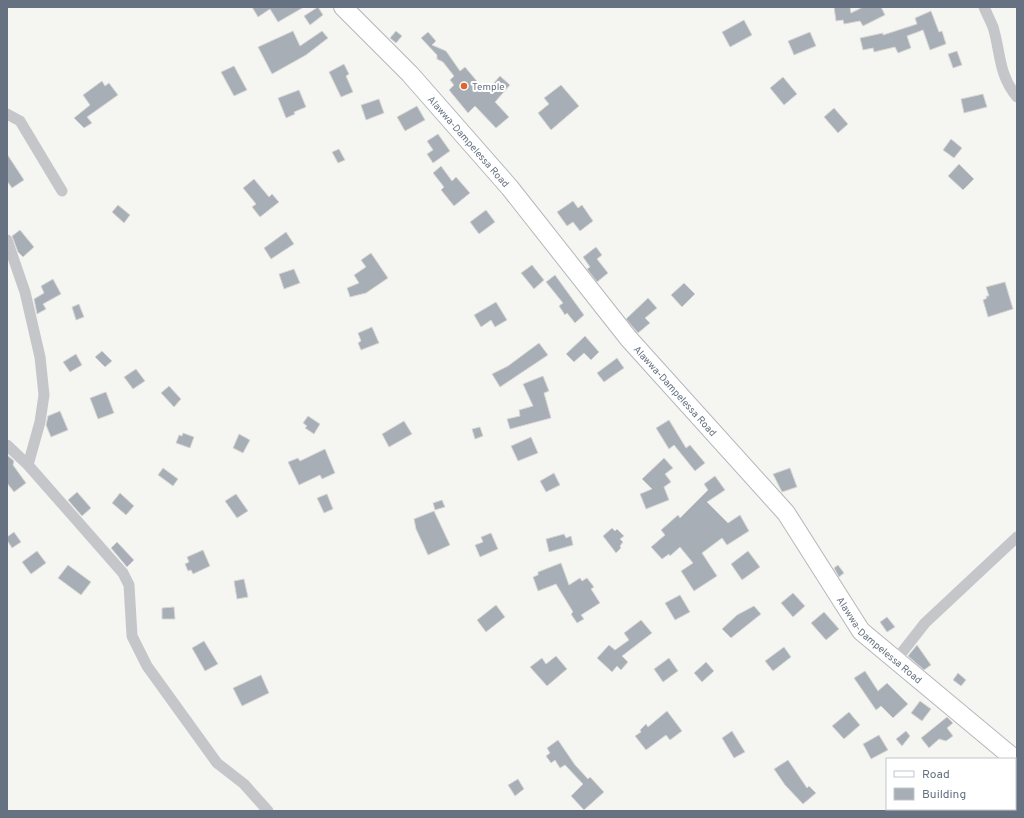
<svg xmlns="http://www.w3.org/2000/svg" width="1024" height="818" font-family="Overpass,sans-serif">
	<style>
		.building { fill: #a8aeb5; stroke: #d7d7d5 }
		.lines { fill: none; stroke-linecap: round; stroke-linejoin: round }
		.primary-casing { stroke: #b4b8bc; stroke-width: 20 }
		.street { stroke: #c4c6ca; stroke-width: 11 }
		.primary { stroke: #fff; stroke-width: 18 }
		.poi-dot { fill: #da682e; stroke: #fff; stroke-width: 1.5 }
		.labels { text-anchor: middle; stroke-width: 4; stroke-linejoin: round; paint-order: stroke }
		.poi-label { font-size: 10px; fill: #667282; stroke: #fff; text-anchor: start }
		.street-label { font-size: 10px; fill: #667282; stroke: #fff }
	</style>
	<rect width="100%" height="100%" fill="#f5f5f2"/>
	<path class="building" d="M252 7H304L278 22 270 9 258 17Z
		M318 7 323 15 310 25 304 16Z
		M834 7H850L851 13 863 7H881L885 15 863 26 860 21 844 24 843 20 836 21Z
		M931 11 939 32 942 31 946 44 930 50 923 30 907 36 911 48 898 53 895 47 874 52 873 48 863 50 860 38 883 33V35L917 24 915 18Z
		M744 20 752 35 730 47 722 32Z
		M293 31 300 46 322 31 328 38 306 55 272 74 258 47Z
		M396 31 402 36 396 43 390 38Z
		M428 32 436 41 432 45 446 51 460 71 465 67 486 92 500 76 510 85 495 102 509 117 496 128 475 106 468 113 449 90 454 85 450 80 454 76 443 62 437 59V55L421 38Z
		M810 32 816 46 794 55 788 41Z
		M957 51 962 65 953 68 948 54Z
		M344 64 349 74 346 76 353 92 341 97 329 72Z
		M234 66 247 90 234 96 221 72Z
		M783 77 797 94 784 105 770 88Z
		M102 81 105 86 109 83 118 95 87 117 92 123 84 128 74 118 90 105 83 95Z
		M561 85 579 106 551 130 538 113 549 104 544 98Z
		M299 90 306 107 294 112 295 114 286 118 278 98Z
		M983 94 987 107 964 113 961 99Z
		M379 99 384 113 366 120 361 105Z
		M417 106 425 120 405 131 397 117Z
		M834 108 848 124 838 133 824 117Z
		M438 134 450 151 433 163 427 154 433 150 427 141Z
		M951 139 962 148 954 158 943 150Z
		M339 149 345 160 338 163 332 152Z
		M7 154 24 180 12 188 7 181Z
		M959 164 974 179 963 190 948 176Z
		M441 166 452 181 456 177 470 193 454 206 441 190 444 187 433 173Z
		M254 179 269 197 272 194 279 202 260 217 252 207 256 204 243 188Z
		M573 201 578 208 582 205 593 221 580 231 573 222 567 226 557 212Z
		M118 205 130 215 124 223 112 212Z
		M486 210 495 222 479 234 470 222Z
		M20 230 34 247 23 257 18 252 12 236Z
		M286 232 294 244 271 259 264 248Z
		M596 247 602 255 597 259 608 273 597 282 587 269 590 267 583 257Z
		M371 253 388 278 366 293 350 297 347 288 359 283 354 275 366 267 361 260Z
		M532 265 544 280 534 289 521 273Z
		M294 269 300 283 284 289 279 274Z
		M555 275 584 315 575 323 567 313 565 315 559 306 563 303 546 282Z
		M53 279 61 294 43 304 46 309 37 314 34 299 44 293 41 286Z
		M1005 282 1013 309 988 317 983 300 987 298 986 296H989L986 287Z
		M684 283 695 294 682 307 671 295Z
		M648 298 657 308 645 318 650 323 638 333 626 319Z
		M496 302 507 320 495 327 491 320 481 327 474 315Z
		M79 304 84 317 76 320 72 307Z
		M372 327 379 343 361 350 358 343 361 341 358 333Z
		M585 336 599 352 591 360 584 353 574 362 566 354Z
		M539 343 548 355 500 387 492 374 508 366Z
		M102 351 112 361 105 367 95 357Z
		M76 354 82 365 70 372 63 362Z
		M617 358 624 368 604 382 597 373Z
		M136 369 145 381 133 389 124 377Z
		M543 376 549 391 544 393 551 418 510 429 507 419 520 416 519 410 533 406 523 384Z
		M169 386 181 399 174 407 161 393Z
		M106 392 114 413 98 419 90 398Z
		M60 411 68 430 51 437 46 425 48 416Z
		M308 416 320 424 314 434 305 428 307 426 303 423Z
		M669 420 686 448 690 445 705 463 695 471 674 445 669 449 656 428Z
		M404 421 412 434 389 447 382 434Z
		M480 427 483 436 475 439 472 429Z
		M183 433 194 437 190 448 176 443 179 435 182 436Z
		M239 434 250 440 243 453 233 448Z
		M531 437 538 453 518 461 511 446Z
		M325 449 335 473 322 479 320 475 299 485 288 462 298 458 300 461Z
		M7 455 14 461 13 465 26 483 14 492 7 483Z
		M664 458 673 468 665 474 671 482 664 487 669 500 646 509 640 494 652 489 642 479Z
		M163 468 178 479 173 486 158 475Z
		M790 468 797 487 782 492 773 474Z
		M554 473 560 485 546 492 540 481Z
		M715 476 725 490 707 502 728 523 740 515 749 531 727 545 722 538 702 553 717 576 694 591 681 571 693 563 680 547 670 556 669 554 662 559 651 547 665 535 661 530 678 515 680 518 708 490 704 484Z
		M77 492 91 508 82 516 68 500Z
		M120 493 134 506 126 515 112 503Z
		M236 494 248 511 237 518 225 501Z
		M327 494 333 509 324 513 317 498Z
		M442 500 445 507 435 510 433 503Z
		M434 511 450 545 428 555 416 529 414 519Z
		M612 528 615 531 617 529 624 536 620 539 623 542 620 546 621 548 616 553 603 536Z
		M14 532 21 542 12 548 7 540V537Z
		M491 533 498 549 480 557 475 545 483 542 481 537Z
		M564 534 566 538 571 536 573 545 549 552 546 539Z
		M117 542 134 560 127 567 111 548Z
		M203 550 210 566 193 574 191 570 188 571 185 564 189 562 187 557Z
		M37 551 46 563 31 574 22 562Z
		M748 551 760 567 742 580 731 564Z
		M561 563 569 585 580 578 582 581 587 578 594 587 591 589 600 603 581 615 584 619 577 623 571 614 573 612 556 584 538 591 533 577 538 575V572Z
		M68 565 91 582 81 595 58 578Z
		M838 565 844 573 839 577 834 568Z
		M244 579 248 597 237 599 234 581Z
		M793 593 805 606 793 617 781 603Z
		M680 595 690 612 675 620 665 603Z
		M496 605 505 617 486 632 477 620Z
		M754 606 761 614 731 638 722 629 737 615Z
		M174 607 175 619H162V608Z
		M824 612 839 629 826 640 811 623Z
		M887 617 895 627 887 632 880 622Z
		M641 620 652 633 622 656 628 662 621 670 617 666 612 672 597 658 609 645 615 650 629 640 624 633Z
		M204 641 218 664 205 671 192 648Z
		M917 645 931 665 924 670 908 656Z
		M784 647 791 657 773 671 765 661Z
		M556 656 567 669 547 686 530 667 542 658 546 664Z
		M669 658 678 671 663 682 654 669Z
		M706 662 714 671 702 682 694 673Z
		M865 671 878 691 887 683 908 704 893 718 881 706 876 710 854 678Z
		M958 673 966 680 961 686 953 680Z
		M261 675 269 693 242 706 233 688Z
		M920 701 931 709 922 721 911 713Z
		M667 711 682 731 670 740 666 735 646 750 635 736 641 732 640 730 646 724 648 727Z
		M849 712 860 725 844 739 832 726Z
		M947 717 953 723 947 728 953 736 946 741 939 739 929 748 921 738Z
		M732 731 745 752 734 758 722 738Z
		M906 731 910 736 902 746 896 739Z
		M879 735 888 750 871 759 863 744Z
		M558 740 575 765 588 779 590 777 604 792 584 810 571 796 583 784 565 765 560 768 555 760 551 763 546 756 550 753 547 748Z
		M788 760 807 788 809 786 816 793 803 804 785 785 774 769Z
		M518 779 524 789 515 796 508 785Z"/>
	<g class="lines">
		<defs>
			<g id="primary">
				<path id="s1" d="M343 7 410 74 510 188 629 339 786 513 861 631 1017 761"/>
			</g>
		</defs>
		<use href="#primary" class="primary-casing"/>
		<path class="street" d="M984 7C987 14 990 20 993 27 1001 53 998 74 1017 97
			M7 114 20 121 62 191
			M7 240 25 292 40 357 44 395 40 422 28 465
			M7 445 28 465 123 573 129 585 132 636 147 666 217 763 244 784 268 811
			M896 660 925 623 1017 537"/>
		<use href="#primary" class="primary"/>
	</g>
	<circle class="poi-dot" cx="464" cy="86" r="4"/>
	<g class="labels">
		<g class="poi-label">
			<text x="472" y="90">Temple</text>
		</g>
		<g class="street-label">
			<text dy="4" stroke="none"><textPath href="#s1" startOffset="184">Alawwa-Dampelessa Road</textPath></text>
			<text dy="4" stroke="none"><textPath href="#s1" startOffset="508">Alawwa-Dampelessa Road</textPath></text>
			<text dy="4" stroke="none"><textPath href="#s1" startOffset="832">Alawwa-Dampelessa Road</textPath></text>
		</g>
	</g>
	<rect width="1024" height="818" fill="none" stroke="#667282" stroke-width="16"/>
	<rect x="886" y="758" width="130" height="52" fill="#ffffff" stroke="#c2c7cd"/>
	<rect x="894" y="771" width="20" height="6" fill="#ffffff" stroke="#c2c7cd"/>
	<text x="922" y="778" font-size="12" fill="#667282">Road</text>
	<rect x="894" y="788" width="20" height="12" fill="#a8aeb5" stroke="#c2c7cd"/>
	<text x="922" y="798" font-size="12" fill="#667282">Building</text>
</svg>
